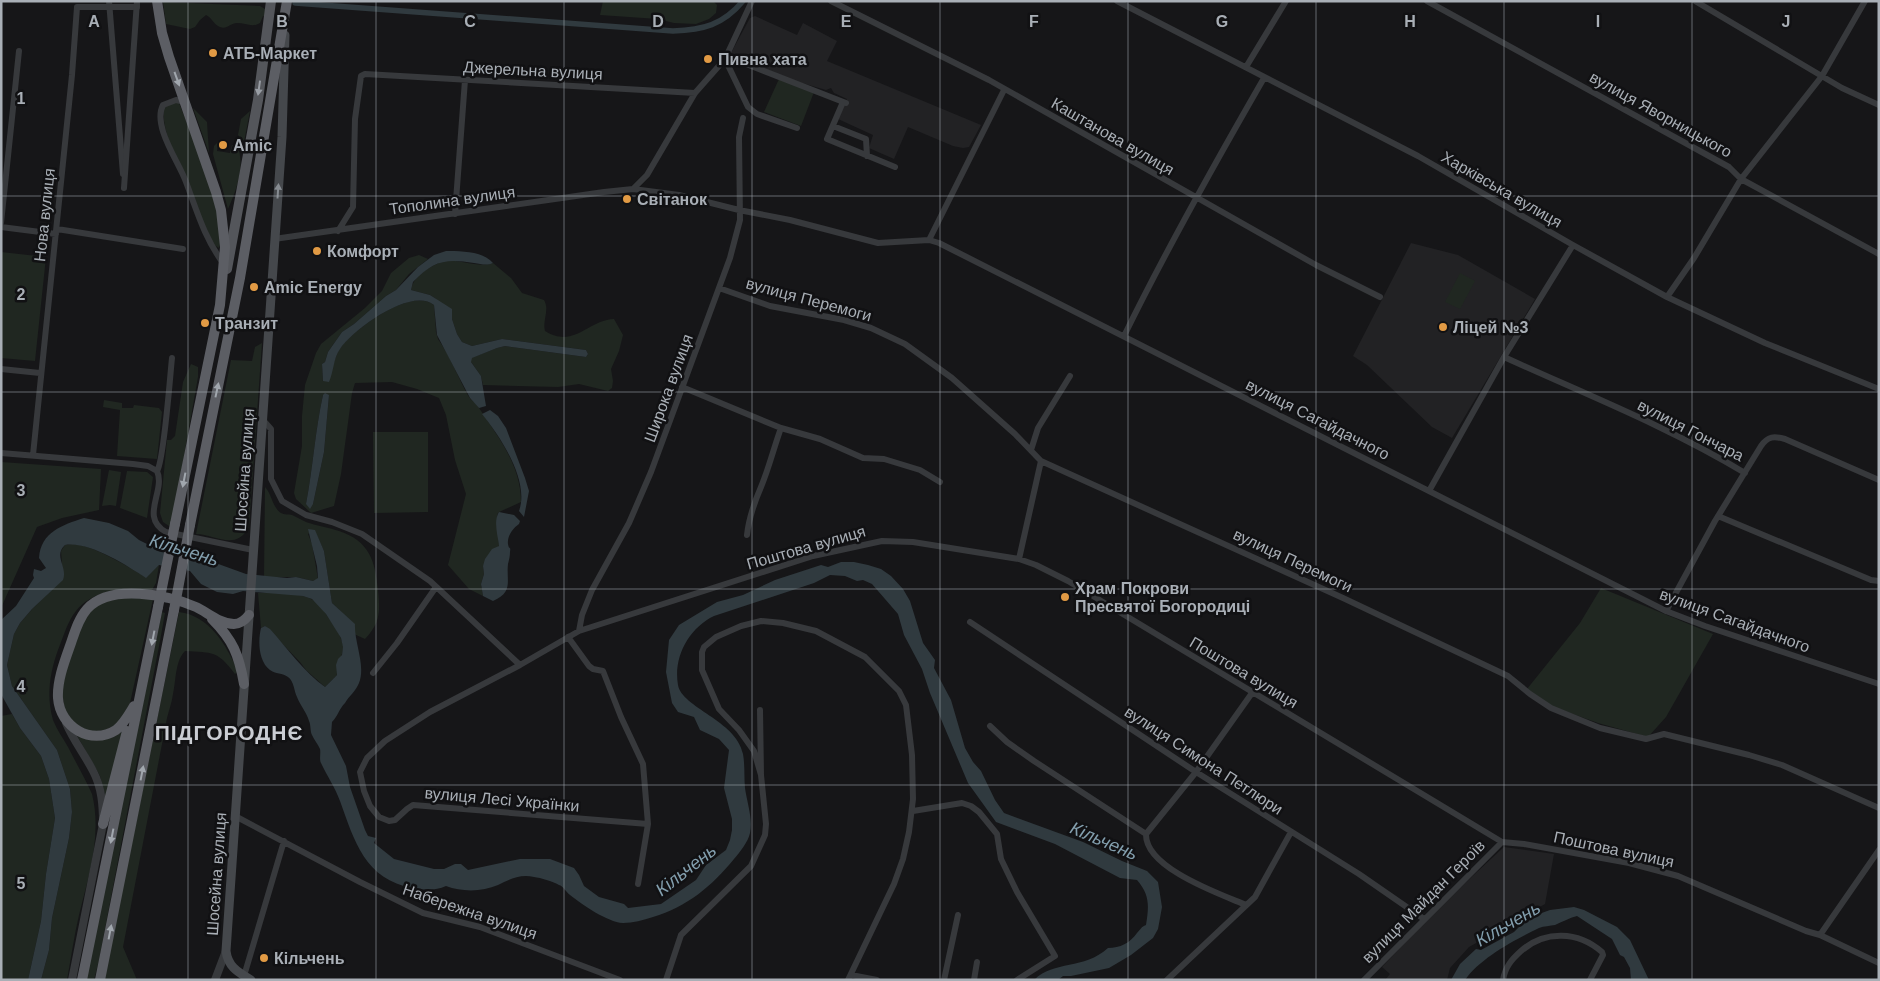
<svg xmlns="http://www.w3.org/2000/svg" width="1880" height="981" font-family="Helvetica,sans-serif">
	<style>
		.built { fill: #222224 }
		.green { fill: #202721; fill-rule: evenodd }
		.water { fill: #303a3f }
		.pier { fill: #161618 }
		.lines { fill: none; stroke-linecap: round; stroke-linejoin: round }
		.canal { stroke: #303a3f; stroke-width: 5.5 }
		.minor { stroke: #37393c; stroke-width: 6 }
		.tertiary { stroke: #37393c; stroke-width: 8 }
		.secondary { stroke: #45484c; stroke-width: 9 }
		.primary { stroke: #54565b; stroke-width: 10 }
		.trunk { stroke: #5c5e64; stroke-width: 10 }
		.minor-bridge { stroke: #37393c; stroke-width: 6 }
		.trunk-bridge { stroke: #5c5e64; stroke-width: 10 }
		.oneway { fill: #a1a7ae }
		.oneway2 { fill: #989da4 }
		.oneway3 { fill: #868b91 }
		.grid { fill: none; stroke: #a9afb6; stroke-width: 1; stroke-opacity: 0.55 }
		.poi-dot { fill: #e19a44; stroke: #111113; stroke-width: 2 }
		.labels { text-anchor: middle; stroke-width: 5; stroke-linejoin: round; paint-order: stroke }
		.poi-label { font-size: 16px; font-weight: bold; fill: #a9afb6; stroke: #111113; text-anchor: start }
		.street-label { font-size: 16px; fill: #a9afb6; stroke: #111113 }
		.water-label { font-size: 18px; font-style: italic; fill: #839fae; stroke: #111113 }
		.district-label { font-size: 21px; font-weight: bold; letter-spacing: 1px; fill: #cacdd3; stroke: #111113 }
		.grid-label { font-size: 16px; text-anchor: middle; font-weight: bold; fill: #a9afb6; stroke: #111113; stroke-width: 5; stroke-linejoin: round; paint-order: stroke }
	</style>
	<rect width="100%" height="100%" fill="#161618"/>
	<path class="built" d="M755 16 797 35 803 23 837 41 827 61 981 125 969 147 963 148 953 146 908 127 894 159 869 148 873 135 838 119 847 99 834 93 831 88 826 90 788 79 731 53 750 18Z
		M1411 243 1458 255 1535 299 1452 438 1432 427 1367 365 1353 356Z
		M1504 847 1554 854 1545 904 1469 947 1450 968 1447 980H1385L1390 974 1382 967 1439 907Z"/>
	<path class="green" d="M603 1H713L717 5 716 13 709 19 696 24 674 23 658 19 600 15Z
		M163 2 260 6 265 9V17L263 16 260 23C252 28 246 23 237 23 230 23 226 31 218 26 213 23 212 18 206 15L200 20 195 27 190 29 166 24Z
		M779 79 814 92 801 126 764 112Z
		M175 102 179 103C192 137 229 216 219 248L214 245C201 216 158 134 164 107Z
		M193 108 207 122 209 153Z
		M250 111 244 142 238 135 241 119Z
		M218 142 217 151 230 153 232 145H237C246 165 236 191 228 209L213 154 214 146Z
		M1 252 46 257 35 361 1 358Z
		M419 255 428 259 409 274 396 290 386 296 354 324 342 332 328 352 325 362 322 364 323 381C326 377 331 373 332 368 335 361 336 353 341 347 356 328 411 287 434 305L436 332 438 339C451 357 458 378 469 397 472 401 477 404 479 408 498 437 521 465 521 502L499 512 497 515 499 546 483 566 484 574 481 584 483 596 469 589 448 565 466 494 455 460 446 415 439 398 417 389 392 382 355 383 352 393 341 474 334 506 311 513 296 499 294 493 302 446V416L305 385 316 353 321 344 365 308 382 291 391 273 409 258ZM323 395H329L324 452 313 504H306C313 468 315 431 323 395Z
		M446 260C458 260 483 268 493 263L511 278 522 293 544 300C550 310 542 321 545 331 574 349 588 320 614 319L623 335 619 351 611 369 613 381 612 388 608 391 579 384 558 387 483 385 481 376 471 362V358L497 348 505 346 586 357 588 354 586 350 502 339 472 346 462 342 457 334 452 319 436 299 430 295 411 290C414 274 431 266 446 260Z
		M1460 273 1475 281 1460 309 1445 302Z
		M262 343 249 527C235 552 215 534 196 534L231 360 252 361 255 347Z
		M191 364 198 367V377L172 524 169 526 163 522 160 513 167 440H171L175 436 183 382Z
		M104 400 122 403V408H133L134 405 159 408 162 412 157 459 117 456 120 410 103 407Z
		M373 432H428V512L374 513Z
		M1 462 101 469 99 510 62 518 37 527 1 608Z
		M109 470 121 472 116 506 110 505 102 506Z
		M127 471 147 472 153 477 147 518 120 508Z
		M265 487C272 494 272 507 281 513 284 515 289 514 292 515 297 517 301 520 306 522 316 526 328 527 339 531 369 541 375 560 378 590 380 611 381 622 365 639L354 634V624L332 603 324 551 314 530 308 534 312 544 318 579 313 581 296 577H264Z
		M73 544C96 546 126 566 146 577L159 565 156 583 152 590C125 587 90 589 73 615 66 626 63 638 58 650 50 672 46 696 53 720 57 730 63 738 68 747 76 763 85 778 92 794 102 835 89 875 79 915 74 936 71 958 67 980H41L49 950 52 918 69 838 72 812 70 789 57 750 12 686 7 665 14 634 20 623 32 609 63 579 61 551 65 545Z
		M1601 588 1713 634 1666 717 1648 737 1598 723 1548 705 1527 689 1580 623Z
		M258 593C272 593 301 592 313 600 320 604 326 614 330 620 336 628 341 636 343 645 344 657 336 661 337 675L325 687 306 670 300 662 265 626 261 628Z
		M123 597 153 599 130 703 118 724 98 733 76 727 65 711 62 692 64 677 83 619 98 604Z
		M162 612 165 613 160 641 99 960 94 980H85Z
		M179 612C210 616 226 645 238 671L235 674C217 650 213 653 185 651 175 661 176 681 173 694 172 702 169 710 167 718L123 947 137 980H104Z
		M12 714 20 728 41 756 49 779 55 818 46 874 41 921 28 980H1V716Z
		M125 726 106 800 100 776 75 732 78 735Z"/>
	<path class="water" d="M446 251C460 251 483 251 493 263 487 266 481 264 474 263 445 258 433 261 413 282L411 290 430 295 452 309V319L457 334 462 342 472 346 502 339 586 350 588 354 586 357 505 346 497 348 472 358 471 362 481 376 486 406 479 408 470 398 437 335 434 305C411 287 354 329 340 349 333 359 334 371 329 382L323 381 322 364 325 362 328 352 342 332 354 324 386 296 396 290 418 267 434 255Z
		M325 393 329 395 324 452 313 504 310 509 306 504C313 468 315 431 323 395Z
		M490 410 498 416 506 428 525 478 529 491 524 517 519 511C530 481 500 436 482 414Z
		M499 512 514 515 520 521 519 524C513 528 507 536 508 544 509 551 511 545 510 552 510 556 509 560 508 564 506 581 514 592 493 601L483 596 481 584 484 574 483 566 485 559 492 549 499 546C498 536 493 521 499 512Z
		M84 518 109 523 128 531 139 540 161 551 199 557 246 574 287 578 296 577 313 581 318 578 317 566 308 529 315 530 324 551 332 603 355 624C354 643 366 665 359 683 356 691 349 696 345 703 339 709 338 716 332 722L331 735 346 766 350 787 365 830 368 836 376 838 374 843 394 859 434 869H444L455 864H461L468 870 520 859H550L574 868 579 875 584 886 599 897 624 904 628 908 661 904 696 880 706 865 726 850 730 840 732 830V819L724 788 729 750 719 739 700 730 694 717 678 712 672 703 666 672 669 640 679 625 717 602 743 595 775 580 821 565 828 567 841 562H854L868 565 881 569 891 576 903 589 910 601 923 643 935 660 934 668 951 700 965 748 973 762 981 771 995 800 1004 813 1083 842 1122 861 1147 871 1158 882 1162 907 1158 929 1153 938 1131 955 1109 968 1071 976H1063L1058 980H1034C1054 960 1084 970 1108 948 1120 948 1130 943 1137 933 1141 929 1141 927 1146 925 1149 906 1150 895 1137 880L1120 878 1055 844 996 822 968 783 930 693 922 669 904 635 898 614 872 584 863 580 857 581 845 576 830 575 814 583 714 616C689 628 673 657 678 685 682 708 736 720 743 754 745 765 744 777 745 788 747 803 753 818 750 833 748 842 740 852 734 859 712 886 687 907 653 917 643 920 633 923 623 923 607 922 583 905 570 895 566 892 563 886 559 885 552 881 541 878 534 877 520 874 510 879 498 885 482 892 462 892 446 886 435 891 425 890 413 888 365 880 354 840 340 801 335 787 327 776 321 763 319 759 321 753 320 749 318 744 314 740 312 735 310 731 311 725 309 721 307 713 300 705 297 697 294 691 294 681 288 677 283 673 275 674 270 670 258 661 258 640 261 628L265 626 270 629C287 648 304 672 325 687L337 675 336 665 338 659 342 655 343 647 341 638 326 614 312 599 303 596 243 591 233 594 217 592 201 584 190 571 159 565 146 578C126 565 89 541 65 545 53 556 68 567 63 580L32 609 20 623 14 634 7 665 12 686 57 750 70 789 72 812 69 838 52 918 49 950 41 980H28L41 921 46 874 55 818 49 779 41 756 20 728 1 694V620L16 606 34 578 33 575 34 569 41 571 46 568 39 558C41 532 62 525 84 518Z
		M1574 907 1584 910 1617 927 1630 940 1649 980H1631L1630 968 1624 957 1620 955 1612 939 1577 916C1569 918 1562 922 1555 925 1550 926 1544 926 1539 928 1516 939 1480 958 1465 980H1451L1460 964 1476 949 1481 950 1514 932 1528 918 1550 910Z"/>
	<path class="pier" d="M167 549 190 553 186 573 163 569Z"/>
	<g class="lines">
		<path class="canal" d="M295 3 673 31C703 30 723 25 743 1"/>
		<path class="minor" d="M109 1 123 174
			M831 1 989 80 1316 265 1380 297
			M1117 1 1418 156 1573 245 1667 297 1765 343 1879 389
			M1427 1 1729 167 1741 179 1879 254
			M1695 1 1842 88 1879 105
			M725 59 736 60 846 103
			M725 59 748 107 757 114 797 128
			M1246 67 1286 1
			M185 102 176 100 163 105C152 126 179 162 186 182 197 211 204 237 223 263
			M843 102 827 139 895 167
			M833 126 866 139 867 156
			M633 189 647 175 695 93 725 59 752 1
			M455 214 465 80
			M1 223 19 51
			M1 227 56 234
			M57 229 183 249
			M338 231 353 207 355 119 361 76 365 74 695 93
			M274 239 604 192 633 189 679 195 739 210 790 220 878 243 929 240 939 243 1666 611 1705 626 1879 684
			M929 240 1004 90
			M719 288 770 306 844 320 871 328 905 344 952 378 1015 434 1041 461 1343 598 1508 676 1530 694 1551 708 1600 728 1646 739 1664 734 1749 755 1782 765 1879 808
			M1667 297 1694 258 1741 179 1822 76 1865 1
			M1124 336C1167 248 1215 163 1264 78
			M1504 357C1585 394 1669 427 1745 473
			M1 369 40 373
			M682 387 781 428 820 439 863 458 884 459 920 470 940 482
			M263 420 271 429V479L282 501 306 515 332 522 362 534 430 581 520 665
			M1031 450 1038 428 1070 376
			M1 453 133 464 148 466 157 471C164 461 170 376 172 358
			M33 455 72 75 77 7H137V4
			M157 471C166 491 139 517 166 532L253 550
			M1429 491 1504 357 1573 245
			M1718 516 1871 580 1879 581
			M747 535C749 517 754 503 761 487 769 468 774 447 781 428
			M1019 559 1041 461
			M1666 611 1715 521 1761 446C1768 436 1774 436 1785 439L1879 480
			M970 622 1196 772 1359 874 1424 919
			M579 631 582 615 592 590 629 523 651 472 730 258 740 220 739 137 743 118
			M568 637 589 666 593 669 603 671 621 717 643 764 648 824 638 884
			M373 673 397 643 436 587
			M990 726 1007 742 1034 761 1146 834
			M761 775 754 751 739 730 719 709 702 670V652L704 647 716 637 741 626 761 621 783 623 816 631 865 657 899 691 906 705 912 755 913 799 909 832 903 859 894 884 848 980
			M913 811 962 803 971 806 979 812 997 834 1001 859 1017 892 1055 956 1017 980
			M235 816 360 882 423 913 480 927 620 980
			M648 824 413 805 407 809 395 820 389 821 379 817 370 806 364 791 360 772 367 758 385 741 430 712 520 665 579 631 813 556 882 541 913 542 1019 559 1036 565 1068 581 1502 842 1524 844 1629 863 1678 876 1806 931 1820 935 1879 963
			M1146 834 1196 772 1252 693
			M1146 834C1145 868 1220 894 1246 905
			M1820 935 1879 850
			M851 975 877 980
			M244 976 284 841
			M666 980 681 935 751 866 765 835 766 824 761 775 760 710
			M944 980 958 915
			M974 980 977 962
			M1167 980 1255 897 1291 832
			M1364 980 1502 842
			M1503 980C1505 967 1512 959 1521 951 1545 930 1578 931 1602 952L1603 955 1590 980"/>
		<path class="tertiary" d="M66 723C73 740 85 755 93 771 102 788 103 806 103 824L72 980
			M215 980 226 951"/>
		<path class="secondary" d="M251 980C238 972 228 967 226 951L282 137 285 35"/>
		<path class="primary" d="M227 269 258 100 271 1"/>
		<path class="trunk" d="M157 1 162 33 169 57 216 192 221 210 225 247 220 305 175 524
			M190 525 240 278 287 1
			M212 619C233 640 239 655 244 684
			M134 706C129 714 124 724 116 730 91 746 60 727 58 698 57 680 65 660 71 643 75 631 79 618 87 609 110 583 168 595 196 607 207 612 220 624 234 624 241 624 245 620 249 615
			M103 824 127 731
			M82 980 158 607
			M100 980 174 610"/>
		<path class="minor-bridge" d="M124 188 137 1"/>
		<path class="trunk-bridge" d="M158 607 175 524
			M174 610 190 525"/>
	</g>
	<defs><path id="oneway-solid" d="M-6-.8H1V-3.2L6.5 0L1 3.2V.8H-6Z" transform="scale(1.25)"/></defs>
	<g class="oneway">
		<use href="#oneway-solid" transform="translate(177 79) rotate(70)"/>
		<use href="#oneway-solid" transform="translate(217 390) rotate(-78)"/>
		<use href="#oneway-solid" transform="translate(184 480) rotate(101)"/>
		<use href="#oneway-solid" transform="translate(153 638) rotate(101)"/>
		<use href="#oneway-solid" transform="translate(142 773) rotate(-79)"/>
		<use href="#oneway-solid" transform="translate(112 836) rotate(101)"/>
		<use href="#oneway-solid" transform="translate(110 932) rotate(-79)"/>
	</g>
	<use class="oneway2" href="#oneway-solid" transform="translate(259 88) rotate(98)"/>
	<use class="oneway3" href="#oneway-solid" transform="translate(278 191) rotate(-86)"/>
	<path class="grid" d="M188 1V980M376 1V980M564 1V980M752 1V980M940 1V980M1128 1V980M1316 1V980M1504 1V980M1692 1V980M1 196H1879M1 392H1879M1 589H1879M1 785H1879"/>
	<g class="poi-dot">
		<circle cx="213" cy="53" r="5"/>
		<circle cx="708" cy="59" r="5"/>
		<circle cx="223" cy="145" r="5"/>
		<circle cx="627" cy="199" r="5"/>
		<circle cx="317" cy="251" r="5"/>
		<circle cx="254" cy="287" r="5"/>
		<circle cx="205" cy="323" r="5"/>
		<circle cx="1443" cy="327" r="5"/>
		<circle cx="1065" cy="597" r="5"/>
		<circle cx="264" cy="958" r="5"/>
	</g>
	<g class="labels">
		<g class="poi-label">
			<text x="223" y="59">АТБ-Маркет</text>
			<text x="718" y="65">Пивна хата</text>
			<text x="233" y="151">Amic</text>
			<text x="637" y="205">Світанок</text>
			<text x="327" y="257">Комфорт</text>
			<text x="264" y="293">Amic Energy</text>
			<text x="215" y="329">Транзит</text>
			<text x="1453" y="333">Ліцей №3</text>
			<text x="1075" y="594">Храм Покрови<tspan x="1075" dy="18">Пресвятої Богородиці</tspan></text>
			<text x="274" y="964">Кільчень</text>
		</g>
		<g class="street-label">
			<text transform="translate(533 70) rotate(3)" y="6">Джерельна вулиця</text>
			<text transform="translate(1661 114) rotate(29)" y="6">вулиця Яворницького</text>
			<text transform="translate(1113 136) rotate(30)" y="6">Каштанова вулиця</text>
			<text transform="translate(1502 189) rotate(30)" y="6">Харківська вулиця</text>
			<text transform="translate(452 200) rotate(-8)" y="6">Тополина вулиця</text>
			<text transform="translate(44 215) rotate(-84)" y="6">Нова вулиця</text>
			<text transform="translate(809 299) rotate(15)" y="6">вулиця Перемоги</text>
			<text transform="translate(668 388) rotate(-70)" y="6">Широка вулиця</text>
			<text transform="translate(1318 419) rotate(27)" y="6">вулиця Сагайдачного</text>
			<text transform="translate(1691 430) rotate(27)" y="6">вулиця Гончара</text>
			<text transform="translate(244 470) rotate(-86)" y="6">Шосейна вулиця</text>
			<text transform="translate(806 547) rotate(-16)" y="6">Поштова вулиця</text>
			<text transform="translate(1293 560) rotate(25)" y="6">вулиця Перемоги</text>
			<text transform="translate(1735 620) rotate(20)" y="6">вулиця Сагайдачного</text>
			<text transform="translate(1244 672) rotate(31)" y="6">Поштова вулиця</text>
			<text transform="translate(1204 760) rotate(33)" y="6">вулиця Симона Петлюри</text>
			<text transform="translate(502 799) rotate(5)" y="6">вулиця Лесі Українки</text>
			<text transform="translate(1614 849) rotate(12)" y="6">Поштова вулиця</text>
			<text transform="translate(216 874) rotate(-86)" y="6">Шосейна вулиця</text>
			<text transform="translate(1423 901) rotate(-45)" y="6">вулиця Майдан Героїв</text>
			<text transform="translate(470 911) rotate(19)" y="6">Набережна вулиця</text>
		</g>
		<g class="water-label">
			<text transform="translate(184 550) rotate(17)" y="6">Кільчень</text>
			<text transform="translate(1104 841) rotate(23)" y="6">Кільчень</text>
			<text transform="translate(686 870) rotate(-38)" y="6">Кільчень</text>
			<text transform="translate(1508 924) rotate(-30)" y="6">Кільчень</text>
		</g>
		<g class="district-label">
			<text x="229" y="740">ПІДГОРОДНЄ</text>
		</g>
	</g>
	<g class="grid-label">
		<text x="94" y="27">A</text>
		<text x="282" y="27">B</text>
		<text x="470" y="27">C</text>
		<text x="658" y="27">D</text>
		<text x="846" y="27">E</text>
		<text x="1034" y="27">F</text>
		<text x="1222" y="27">G</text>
		<text x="1410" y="27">H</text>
		<text x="1598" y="27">I</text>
		<text x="1786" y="27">J</text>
		<text x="21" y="104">1</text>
		<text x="21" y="300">2</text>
		<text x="21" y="496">3</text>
		<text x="21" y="692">4</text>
		<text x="21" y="889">5</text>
	</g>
	<rect width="1880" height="981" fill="none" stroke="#a9afb6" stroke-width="5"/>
</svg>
